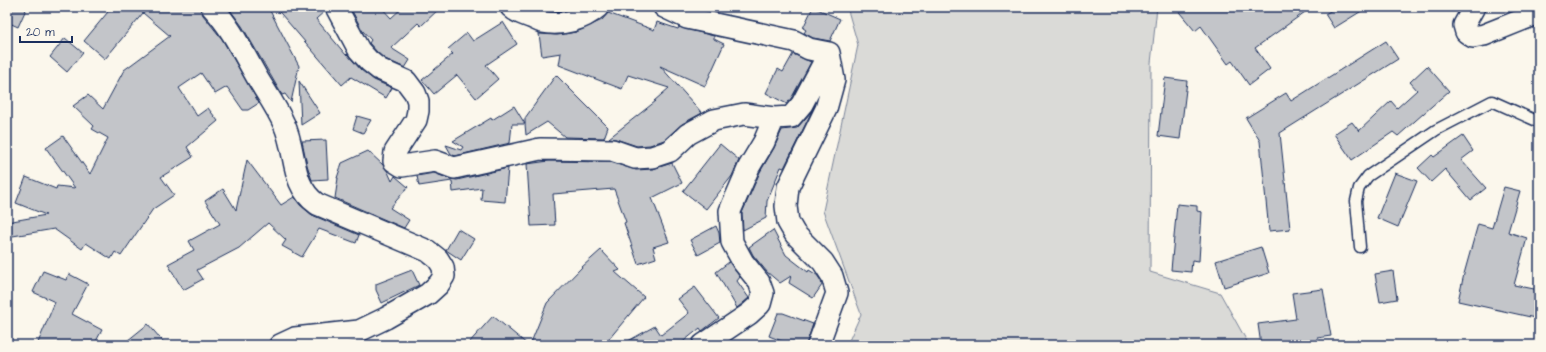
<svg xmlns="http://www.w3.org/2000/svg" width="1546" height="352" font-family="'Architects Daughter',sans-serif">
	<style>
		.green { fill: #dadad7; stroke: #7a849a }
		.building { fill: #c3c5c9; stroke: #1b2f5e }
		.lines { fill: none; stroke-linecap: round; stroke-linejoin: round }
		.service-casing { stroke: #1b2f5e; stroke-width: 13 }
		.minor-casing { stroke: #1b2f5e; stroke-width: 24 }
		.service { stroke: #fbf7ec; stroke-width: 10 }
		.minor { stroke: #fbf7ec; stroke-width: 21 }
	</style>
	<rect width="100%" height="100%" fill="#fbf7ec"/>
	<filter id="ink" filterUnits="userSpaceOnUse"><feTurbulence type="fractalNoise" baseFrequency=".025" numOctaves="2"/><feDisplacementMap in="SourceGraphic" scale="8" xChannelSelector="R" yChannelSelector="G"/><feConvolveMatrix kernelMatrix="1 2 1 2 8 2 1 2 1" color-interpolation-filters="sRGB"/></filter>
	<g filter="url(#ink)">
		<path class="green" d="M847 7H1157L1151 63 1150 272 1220 293 1249 345H847L861 314 823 211 858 45Z"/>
		<path class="building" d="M11 7H27L18 27 7 22V16Z
			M112 7H200L203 15 222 39 259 103 248 110H243L227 87 215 94 201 73 179 88 197 116 208 108 218 121 187 147 193 157 161 177 174 195 153 209 121 256 115 252 111 259 86 243 82 249 54 229 7 237V222L46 215 16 203 26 177 56 189 57 186 75 188 46 148 63 136 90 174 108 138 92 129 94 126 73 106 88 95 103 109 124 70 170 36 143 13 105 59 84 41Z
			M228 7H268L299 66 291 102 285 94 282 95 242 26Z
			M275 7H324L325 11 316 19 346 55 347 54 361 70 374 80 392 88 386 98 351 77 342 85Z
			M350 7H381L391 18 403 7H441L421 26 418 23 391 48 410 60 405 68 385 59 377 52 369 43 371 40 362 30Z
			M538 7H575L557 11 544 10Z
			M813 7 840 19 830 41 813 38 804 33 806 30 803 28Z
			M1175 7H1312L1255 48 1270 69 1249 85 1232 61 1228 64 1201 26 1195 31Z
			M1337 7H1368L1334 28 1325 14Z
			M608 13 654 30 657 22 678 29 679 27 714 36V39L724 44 705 86 660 66 702 113 682 124 664 140 650 145 637 146 616 139 609 138 656 101H654L669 88 628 75 622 89 559 65 561 53 542 56 539 34 557 35 576 32 602 20Z
			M503 22 517 44 486 65 498 79 476 98 457 75 434 94 422 80 453 54 448 49 467 33 473 41Z
			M65 38 83 53 67 72 50 57Z
			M1386 41 1398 59 1280 133 1290 229 1269 231 1260 141 1246 118 1286 93 1291 101Z
			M793 54 811 62 792 97 787 104 766 93 778 69 783 72Z
			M1427 66 1449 91 1398 136 1393 132 1352 160 1334 134 1352 122 1359 131 1391 101 1397 108 1417 90 1410 82Z
			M556 75 608 127 604 138 565 137 547 122 526 135 525 124H512L510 143 455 156 451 154 446 145 461 150 463 147 453 141 491 118 492 120 514 106 525 124V118Z
			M1165 78 1187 81 1180 139 1158 136Z
			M299 81 320 113 301 125Z
			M812 111 784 168 781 167 767 201 766 218 743 230 742 213 760 172 774 148 782 130 797 128Z
			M357 116 371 120 363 133 353 129Z
			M1463 136 1473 151 1461 160 1486 188 1471 200 1445 169 1431 182 1418 168 1432 155 1434 157Z
			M326 140 328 179 312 180 307 165 302 141Z
			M720 144 739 160 732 176 706 209 683 191Z
			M368 151 383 165 388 172 392 181 395 176 408 187 390 208 409 220 404 228 335 198 338 178H337L342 163Z
			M247 160 281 205 294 197 300 205 312 215 359 235 356 243 319 229 302 257 282 246 286 240 268 223 239 248 197 270 203 279 183 290 168 264 194 250 189 241 220 224 205 201 223 189 236 210Z
			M549 161 610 162 636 170 653 169 672 163 682 183 652 198 669 242 653 247 656 258 638 264 624 223 626 222 614 189 553 194 555 225 531 226 527 164Z
			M508 168 505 202 481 200 482 188 453 192 452 181 419 186 417 176 434 173 450 179 457 180Z
			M1395 173 1417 181 1398 227 1377 218Z
			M1504 187 1520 191 1508 232 1527 238 1514 285 1539 290V301L1535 318 1458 301 1464 274 1478 224 1492 228Z
			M1177 204 1197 206V211L1202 212 1199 261 1192 260 1191 272 1171 270Z
			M716 226 719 233 720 243 698 255 690 240Z
			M458 229 474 239 461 260 446 250Z
			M773 230 786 255 808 272 809 270 817 275 821 281 822 285 813 298 789 283 791 276 780 283 767 272 753 255 749 247Z
			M1261 247 1269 273 1224 287 1216 261Z
			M601 250 620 270 615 272 644 297 604 345H530L547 303 582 267Z
			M729 262 740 277 737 281 749 298 737 308 716 272Z
			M412 270 419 285 382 303 376 290V284Z
			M43 271 66 280 69 274 88 284 72 314 102 330 94 345H37L55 302 33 292Z
			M1393 271 1397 299 1380 302 1375 274Z
			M695 287 719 318 702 331 700 328 679 345H621L655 326 661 335 689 313 678 299Z
			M1323 289 1331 336 1317 338V345H1261L1258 324 1296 319 1292 293Z
			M778 313H783L813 324 806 345H792L769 336Z
			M493 316 528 345H467Z
			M148 324 166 345H122Z"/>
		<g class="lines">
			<defs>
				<path id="service" d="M1360 247 1356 201 1359 188 1368 176 1436 130 1492 101 1539 122"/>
				<path id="minor" d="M212 7C232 28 244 55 258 79 267 94 277 108 284 124 297 152 290 185 317 204L428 251 438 259 443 267 444 276 439 284 428 294 386 318 359 331 295 338 280 345
					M336 7 359 50 369 61 379 69 406 81 415 93 418 101V111L416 120 395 152 394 161 402 166 435 161 454 168 540 149 612 150 635 158 652 157 670 151 688 134 714 120 744 114 774 118
					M511 7C517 13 523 14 530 17 534 18 538 21 542 22 562 26 583 20 598 7
					M664 7 687 18 794 41 809 49 829 53 834 80 826 109 788 187 786 206 788 222 795 234 823 262 832 276 837 293 818 345
					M1474 7 1464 25 1466 32 1473 37 1484 35 1539 13
					M703 345 749 314 760 304 763 293 759 282 743 262 732 242 730 211 749 167 764 142 774 118 791 117 802 104 829 53"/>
			</defs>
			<use href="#service" class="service-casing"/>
			<use href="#minor" class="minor-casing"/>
			<use href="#service" class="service"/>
			<use href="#minor" class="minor"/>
		</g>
	</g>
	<rect width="1546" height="352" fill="none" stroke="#fbf7ec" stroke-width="24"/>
	<rect x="12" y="12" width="1522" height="328" fill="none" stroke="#1b2f5e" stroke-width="1.5" filter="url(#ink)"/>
	<path d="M20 36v6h52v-6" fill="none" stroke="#1b2f5e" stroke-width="2"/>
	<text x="26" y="36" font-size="12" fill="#1b2f5e" stroke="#fbf7ec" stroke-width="3" paint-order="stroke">20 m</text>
</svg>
